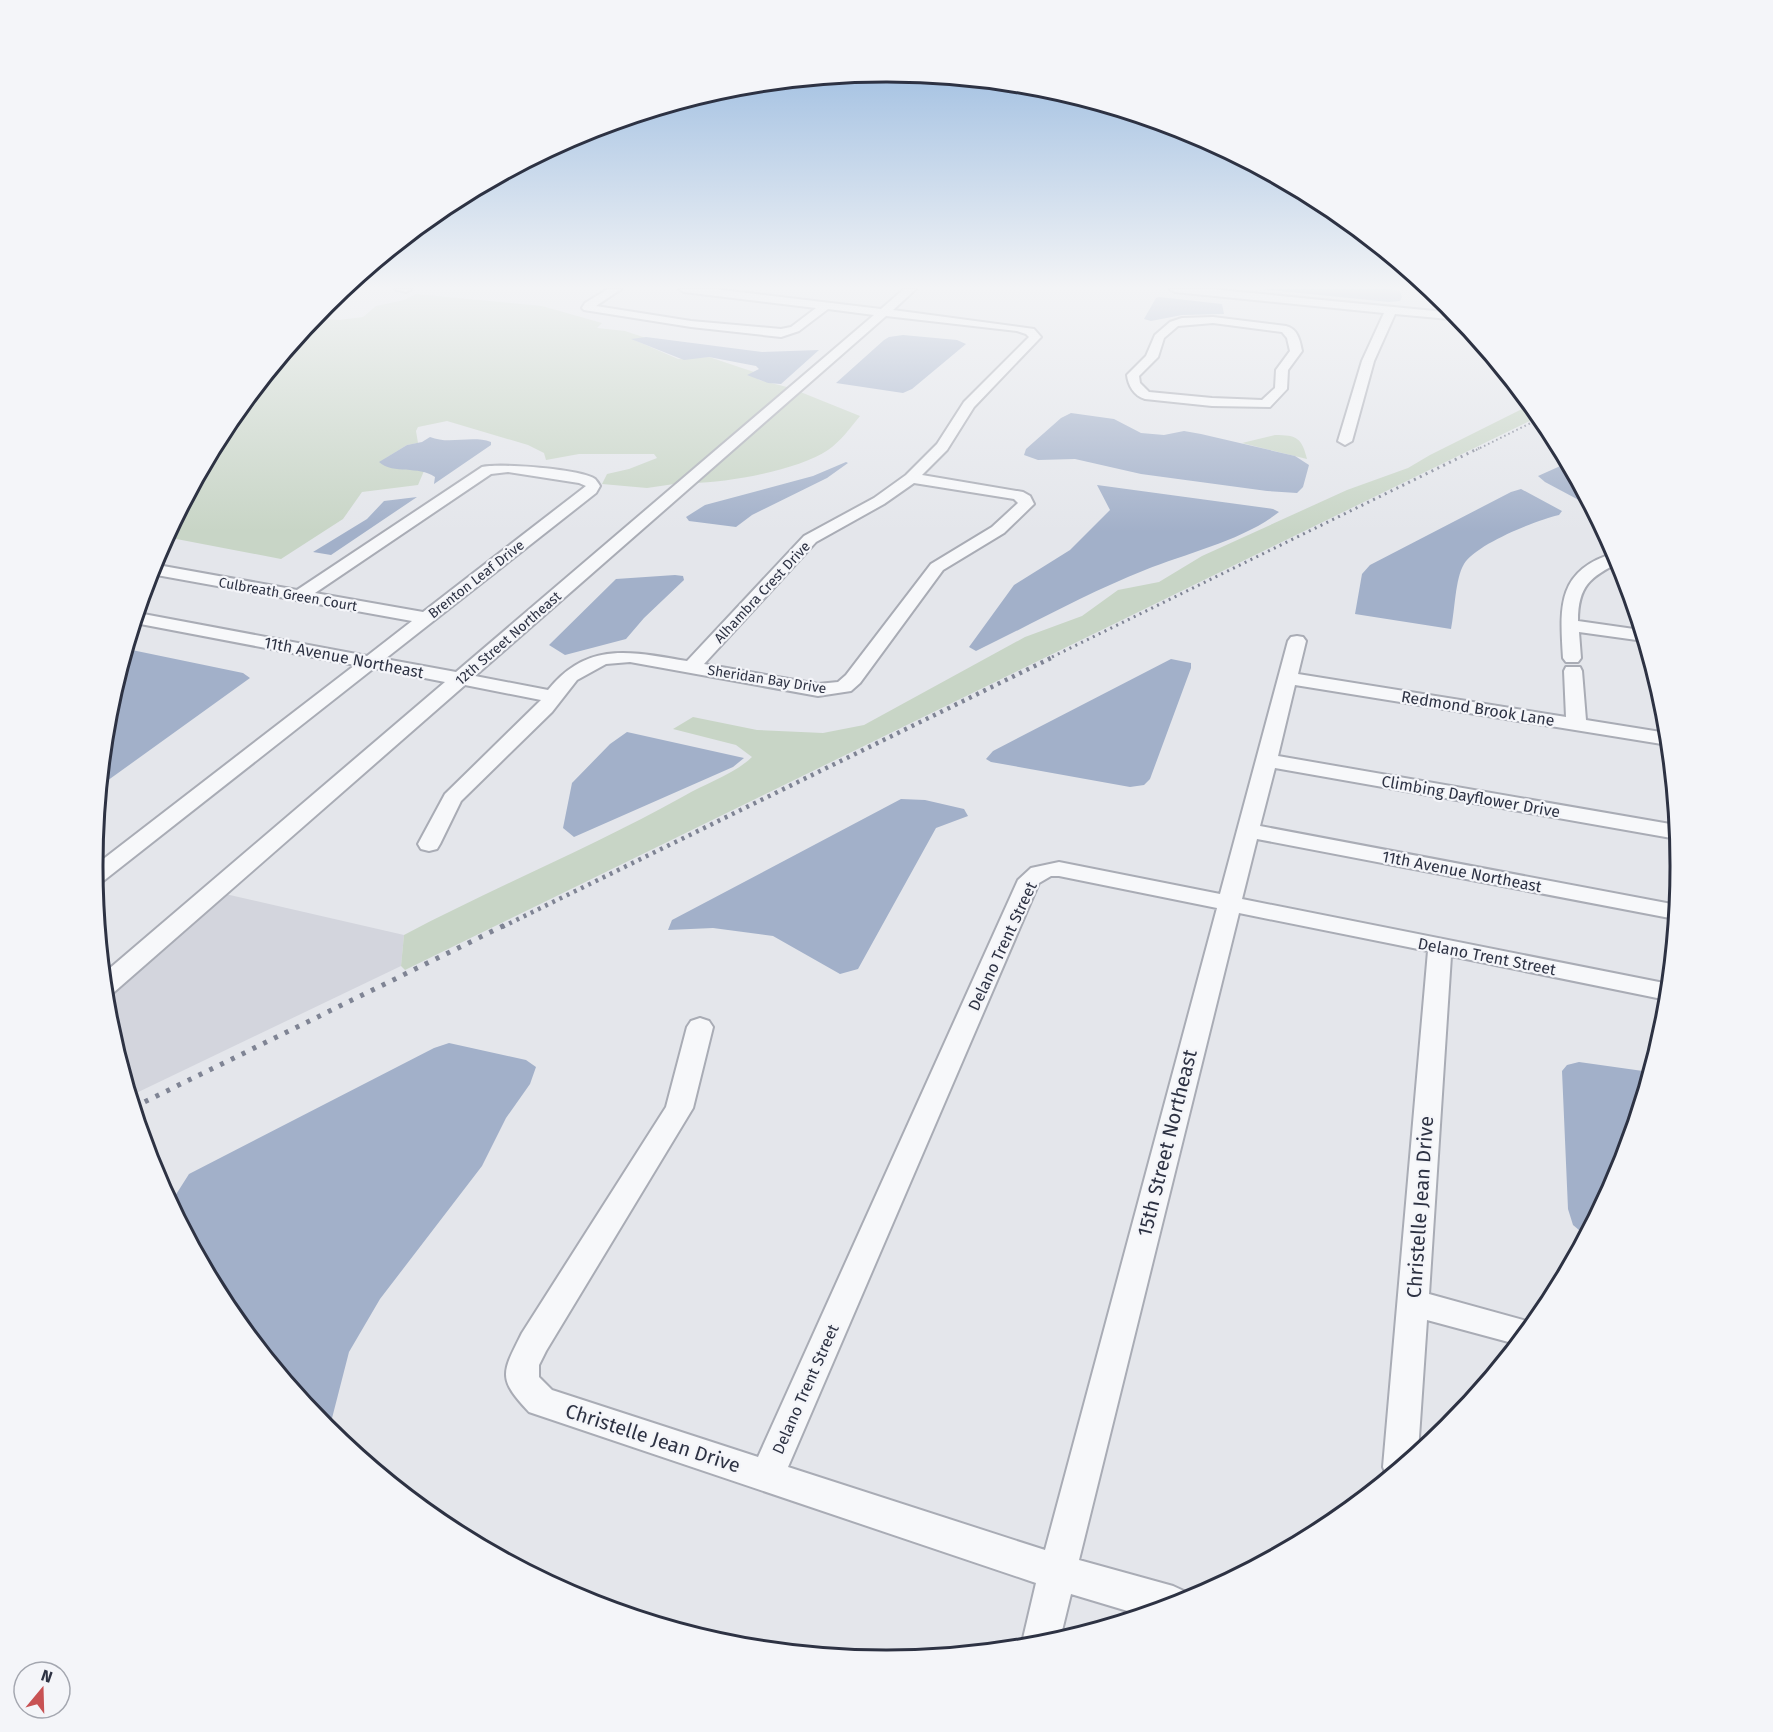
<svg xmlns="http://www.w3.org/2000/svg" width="1773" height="1732" font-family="'Fira Sans',sans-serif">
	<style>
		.built { fill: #d3d5dd }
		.green { fill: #c8d5c6 }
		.water { fill: #a2b0c9 }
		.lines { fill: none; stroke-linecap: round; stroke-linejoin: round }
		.minor-casing { stroke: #a9acb5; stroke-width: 4 }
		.minor { fill: #f7f8fa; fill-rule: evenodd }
		.rail-far3 { stroke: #7f8494; stroke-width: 2; stroke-dasharray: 1.5 3; stroke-linecap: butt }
		.rail-far2 { stroke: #7f8494; stroke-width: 3; stroke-dasharray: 2 4.5; stroke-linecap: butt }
		.rail-far1 { stroke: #7f8494; stroke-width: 4.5; stroke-dasharray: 3 5; stroke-linecap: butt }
		.rail { stroke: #7f8494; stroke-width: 5; stroke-dasharray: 4 8; stroke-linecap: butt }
		.labels { text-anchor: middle; stroke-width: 4.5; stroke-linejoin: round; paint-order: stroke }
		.far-street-label { font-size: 14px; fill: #2d3243; stroke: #f4f5f9 }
		.street-label { font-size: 16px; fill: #2d3243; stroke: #f4f5f9 }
		.near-street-label { font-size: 20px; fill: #2d3243; stroke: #f4f5f9 }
		.rim { fill: none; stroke: #2d3243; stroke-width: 3 }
	</style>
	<rect width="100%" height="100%" fill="#e4e6eb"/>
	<path class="built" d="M221 893 404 935 401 966 130 1096 108 1021 105 994Z"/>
	<path class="green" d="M416 294 542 306 602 323 597 328 625 331 646 338 632 339 678 359 709 357 754 372 759 380 791 388 681 483 647 488 602 484 607 474 629 469 657 458 654 454H579L546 460 544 453 528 445 447 421 418 427 416 431 418 443 407 445 386 458 404 468 424 471 418 485 362 492 343 519 281 559 166 537 227 425 314 318 339 320 363 317 376 306 404 300Z
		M798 391 860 416C851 427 840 442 828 450 798 470 728 483 692 483Z
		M1530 405 1540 416 405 970 401 966 404 935C496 886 593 847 684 796 706 783 733 775 752 757L736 745 673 729 693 717 757 730 823 733 864 725 1025 637 1082 616 1118 590 1159 582 1202 556 1347 490 1408 468 1430 455Z
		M1275 435C1297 435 1302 438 1307 459L1242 443Z"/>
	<path class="water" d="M1259 289H1389L1400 291 1402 297 1400 301 1389 302Z
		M1159 297 1222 304 1224 314 1182 315 1151 321 1144 319 1156 298Z
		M903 335 957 340 966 344 912 389 903 393 836 383 884 340 889 337Z
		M646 337 762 352 819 350 781 384 768 383 747 375 759 369 756 366 709 357 684 360 631 339Z
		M1071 413 1114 419 1141 433 1164 435 1184 431 1201 434 1295 456 1309 465 1303 487 1297 493 1267 491 1141 474 1075 459 1038 460 1024 455 1026 449 1061 418Z
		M430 437C449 445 471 435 491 442V445L434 484 435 477C418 465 394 475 379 462L407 445 422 442Z
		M846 462 848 463 827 478 752 515 736 527 689 521 686 517 705 505 813 476Z
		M1567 463 1590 506 1545 482 1538 476Z
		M1097 485 1273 509 1279 512C1244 540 1187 553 1145 570 1087 593 1032 624 976 651L969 647 1014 585 1070 550 1110 510Z
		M1521 489 1562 511 1559 515C1537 520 1476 544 1464 564 1455 579 1455 611 1451 629L1355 614 1362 574 1370 565 1511 492Z
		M417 497 331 555 313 552 367 519 384 501Z
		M675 575 683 576 684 580 644 618 626 639 565 655 549 645 616 579Z
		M127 649 243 673 250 678 100 786 108 711Z
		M1171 659 1191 663V668L1150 779 1144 785 1130 787 991 762 986 759 993 751Z
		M627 732 744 758 733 767 574 837 563 828 572 783 610 744Z
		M901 799 925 800 964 809 968 816 936 828 858 969 840 974 773 936 713 928 668 930 672 920Z
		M449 1043 526 1060 536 1067 530 1084 506 1118 482 1166 380 1299 349 1352 330 1426 326 1428 226 1307 174 1210 175 1196 189 1174 434 1048Z
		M1579 1062 1650 1072 1620 1170 1585 1235 1573 1225 1568 1209 1562 1071 1567 1065Z"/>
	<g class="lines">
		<defs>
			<path id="minor" d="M395 289H411L406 292Z
				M608 289H621L596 306 691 321 781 329 791 327 816 308 684 292 679 289H714L881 309 904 289H916L893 310 1034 329 1041 337 1039 339 974 407 947 450 922 475 1023 492 1030 496 1034 504 1004 533 943 570 860 683 851 691 818 696 630 662 606 664 577 680 552 712 461 801 440 844 437 849 429 851 421 849 418 844 445 794 541 700 465 685 113 993 105 995 103 974 445 682 374 668 102 882 94 884 93 867 355 665 135 623 138 613 367 656 412 621 151 574 152 564 297 590 482 467C499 463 581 469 595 479 596 480 599 484 600 486L596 493 385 659 456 672 874 315 828 309 799 331 781 337 691 327 584 310 582 308 585 303ZM886 316 1017 331 1026 334 1029 337 964 402 937 444 906 475 874 498 804 536 687 661C632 652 588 640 548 690L475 676ZM508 472 579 483 586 486 423 612 315 593 491 474ZM914 483 1014 499 1018 503 992 527 931 564 846 675 838 682 818 684 704 664 816 542 884 504Z
				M1170 289H1210L1455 313 1460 320 1395 314 1374 361 1352 441 1345 445 1338 441 1362 361 1384 313 1175 292Z
				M1213 317 1286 326C1298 329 1300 341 1302 351L1288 370 1287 389 1270 407 1212 406 1145 399C1134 396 1128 385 1127 375L1146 356 1155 335 1170 322 1182 318ZM1213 323 1282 332 1287 338 1290 351 1276 370 1275 388 1262 400 1212 398 1149 392 1140 383 1139 376 1158 357 1164 338 1178 326Z
				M1615 553 1620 562C1590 577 1578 586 1578 621L1641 630 1644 641 1579 632 1581 658 1578 662H1566L1563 658C1560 608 1556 570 1615 553Z
				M1297 636 1303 637 1306 641 1298 674 1566 717 1564 671 1566 667H1580L1582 671 1586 720 1667 733 1668 745 1295 685 1278 756 1676 825 1677 839 1275 768 1260 826 1677 905 1675 919 1257 839 1242 899 1669 984 1667 1000 1451 956 1429 1294 1534 1323 1516 1344 1427 1320 1418 1452 1387 1477 1383 1467 1428 951 1239 913 1079 1560 1173 1586 1186 1592 1190 1600 1141 1615 1071 1594 1060 1639 1041 1645 1021 1647 1036 1583 529 1412C497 1378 502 1373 522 1333L666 1107 687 1027 691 1021 700 1018 709 1021 713 1027 693 1108 546 1351 539 1365V1377L552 1390 758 1457 1018 880 1031 868 1059 862 1220 894 1288 641 1291 637ZM1051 876H1059L1217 908 1045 1550 788 1467 1039 883Z"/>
		</defs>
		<use href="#minor" class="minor-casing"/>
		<use href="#minor" class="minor"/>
		<path class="rail-far3" d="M1476 450 1541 418"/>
		<path class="rail-far2" d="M1052 657 1479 448"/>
		<path class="rail-far1" d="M502 927 1055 656"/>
		<path class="rail" d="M134 1107 505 925"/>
	</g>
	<linearGradient id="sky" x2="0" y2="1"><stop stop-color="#8cb2dc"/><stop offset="0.54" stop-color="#f3f4f6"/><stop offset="1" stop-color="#f3f4f6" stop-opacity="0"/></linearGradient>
	<rect width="1773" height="532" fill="url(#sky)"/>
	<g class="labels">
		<g class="far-street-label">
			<text transform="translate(476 579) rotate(-38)" y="5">Brenton Leaf Drive</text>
			<text transform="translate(762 592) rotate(-47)" y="5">Alhambra Crest Drive</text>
			<text transform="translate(288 594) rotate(10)" y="5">Culbreath Green Court</text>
			<text transform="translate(508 638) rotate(-41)" y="5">12th Street Northeast</text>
			<text transform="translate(767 679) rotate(9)" y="5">Sheridan Bay Drive</text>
		</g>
		<g class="street-label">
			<text transform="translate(344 657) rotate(11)" y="6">11th Avenue Northeast</text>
			<text transform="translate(1478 708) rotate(9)" y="6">Redmond Brook Lane</text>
			<text transform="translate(1471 796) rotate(10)" y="6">Climbing Dayflower Drive</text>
			<text transform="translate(1462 871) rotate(11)" y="6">11th Avenue Northeast</text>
			<text transform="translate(1002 946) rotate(-65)" y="6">Delano Trent Street</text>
			<text transform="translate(1487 956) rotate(11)" y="6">Delano Trent Street</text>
			<text transform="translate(805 1389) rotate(-66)" y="6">Delano Trent Street</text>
		</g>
		<g class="near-street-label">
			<text transform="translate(1167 1143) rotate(-76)" y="7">15th Street Northeast</text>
			<text transform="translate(1420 1207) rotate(-86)" y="7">Christelle Jean Drive</text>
			<text transform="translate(653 1438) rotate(18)" y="7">Christelle Jean Drive</text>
		</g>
	</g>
	<path d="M0 0H1773V1732H0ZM886 82H887A783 783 0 0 1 1670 865V867A783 783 0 0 1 887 1650H886A783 783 0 0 1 103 867V865A783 783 0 0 1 886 82Z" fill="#f4f5f9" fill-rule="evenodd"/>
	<path class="rim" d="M886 82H887A783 783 0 0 1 1670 865V867A783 783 0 0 1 887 1650H886A783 783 0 0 1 103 867V865A783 783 0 0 1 886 82Z"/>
	<g transform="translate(42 1690) rotate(19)"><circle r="28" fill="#f4f5f9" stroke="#a4a7b0" stroke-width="1.5"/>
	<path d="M0-4.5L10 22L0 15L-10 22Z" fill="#c85254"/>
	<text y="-9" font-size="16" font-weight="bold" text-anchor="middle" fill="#2d3243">N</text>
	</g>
</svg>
